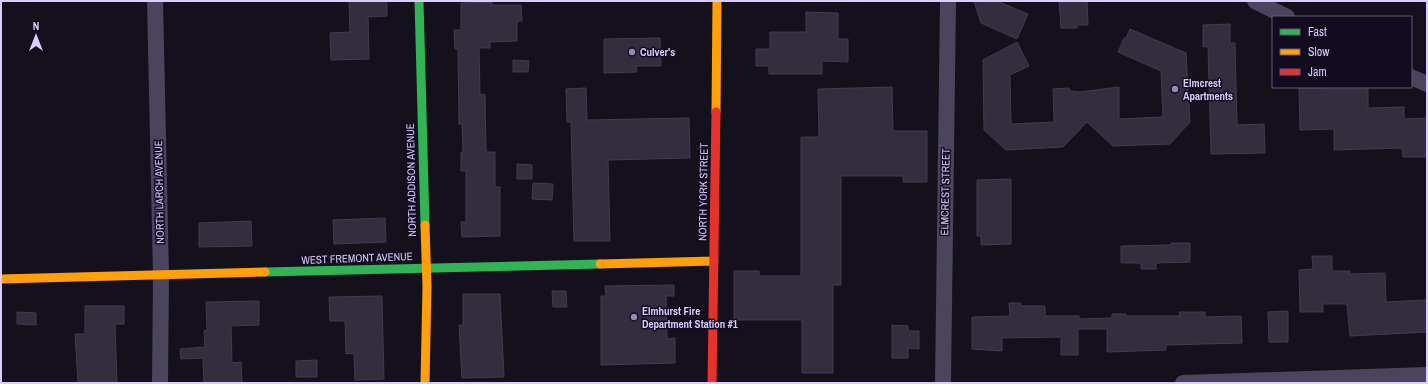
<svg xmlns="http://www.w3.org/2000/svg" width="1428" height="384" font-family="'Archivo Narrow',sans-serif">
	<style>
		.building { fill: #332e3e; stroke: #423b50 }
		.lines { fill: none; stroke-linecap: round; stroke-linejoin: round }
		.street { stroke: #4a455d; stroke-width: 16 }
		.fast { stroke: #30b455; stroke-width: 9 }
		.slow { stroke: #ff9f0a; stroke-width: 9 }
		.jam { stroke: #e5322d; stroke-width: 9 }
		.poi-dot { fill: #948bb0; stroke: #130c21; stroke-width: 1.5 }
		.labels { text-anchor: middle; stroke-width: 3; stroke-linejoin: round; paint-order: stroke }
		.poi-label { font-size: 11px; font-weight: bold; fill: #d9ccff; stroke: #130c21; text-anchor: start }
		.street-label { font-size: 11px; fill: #d9ccff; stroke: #130c21 }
	</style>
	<rect width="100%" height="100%" fill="#14111c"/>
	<path class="building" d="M349 1H387V16L368 17 369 59 331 60 330 33 350 32Z
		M974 1H997L1028 14 1017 39 981 23Z
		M1059 1H1087L1088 25H1077V28H1061Z
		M492 2V5H521L522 21H517V41L490 42V48H479L480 95 485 94 486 152H495V187H500V236L462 237 461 222H466V171H461V152H463L462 124H459L458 49H455L454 30H461V3Z
		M806 12 838 13V39H848V62L822 61V74H769V66H756V49H770V32H806Z
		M1230 24V43H1235L1237 125 1264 124 1265 153 1211 154 1208 47H1203V25Z
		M1130 29 1186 53 1190 122 1170 144 1113 146 1087 122 1063 147 1006 150 984 130 983 60 1017 42 1029 66 1010 75 1011 124 1054 122 1053 89 1069 88 1070 91 1080 92 1119 87V119L1163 117 1161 71 1118 52 1124 38H1126Z
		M660 38 661 66H636L637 72 604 73V39Z
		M513 60 529 61 528 72H513Z
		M892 87 893 131H927V182H903V176H841V285H833V373H802V320H734V271H759V276H801V137H819L818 89Z
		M1299 87H1324V89H1368V108L1404 107V119L1427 118V157H1403L1402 148 1334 150V129L1300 130Z
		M586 88 587 120 689 118 690 158 608 160 610 241H574L571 122H567L566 89Z
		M517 164 532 165V179H517Z
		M1011 179V244L981 245V236H977V180Z
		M533 183 553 184 552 200 532 199Z
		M385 218 386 242 334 244 333 220Z
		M251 221 252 246 199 247V223Z
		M1171 243H1190V262L1156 263V269H1141V263H1121V246L1171 245Z
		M1312 256H1332V271H1350V274L1385 273 1386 302 1427 300V332L1350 336 1347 304H1323V312H1300L1299 270 1313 269Z
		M674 285V296H666L667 339 675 338V363L601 365V296H606L605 286Z
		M552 291H566L567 307H553Z
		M463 294H500L504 377 462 378 459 325H463Z
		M382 296 384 379 355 380 354 353 346 354 345 321H330L329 297Z
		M259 301V325L231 326 232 363 241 362 242 383H204L203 358 181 359 180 349 205 347 204 331 207 330 206 302Z
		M1009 303H1021V306H1045V316H1079V319L1112 318V314H1126V316H1180L1179 312H1205V317L1241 316 1242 343 1166 345V350L1107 352V329H1078V355H1061V337L1002 338V351L972 349V317L1010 316Z
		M85 306H124V324H115L117 383H78L75 334H85Z
		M1288 311V342H1269L1268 312Z
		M17 312 36 313V325L17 324Z
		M892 325 908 326V331H919V349L908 348V358H892Z
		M317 360V377H296V361Z"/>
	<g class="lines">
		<path class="street" d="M155 1 161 275 160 383
			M1255 1 1287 17
			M1411 77 1427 84
			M943 383 948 1
			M1183 383 1427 375"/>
		<path class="fast" d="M419 1 425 225
			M265 272 600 264"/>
		<path class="slow" d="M716 112 717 1
			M600 264 714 261
			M1 279 265 272
			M425 383 427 286 425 225"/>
		<path class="jam" d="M712 383 716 112"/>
	</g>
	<g class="poi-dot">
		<circle cx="632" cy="52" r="4"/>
		<circle cx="1175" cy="89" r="4"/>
		<circle cx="634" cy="317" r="4"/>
	</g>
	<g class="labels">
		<g class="poi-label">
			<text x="640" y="56">Culver's</text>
			<text x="1183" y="87">Elmcrest<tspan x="1183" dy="13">Apartments</tspan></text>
			<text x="642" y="315">Elmhurst Fire<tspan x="642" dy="13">Department Station #1</tspan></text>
		</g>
		<g class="street-label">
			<text transform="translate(411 180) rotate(-91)" y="4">NORTH ADDISON AVENUE</text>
			<text transform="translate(159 192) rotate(-91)" y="4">NORTH LARCH AVENUE</text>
			<text transform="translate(703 192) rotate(-89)" y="4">NORTH YORK STREET</text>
			<text transform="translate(945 192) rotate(-89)" y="4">ELMCREST STREET</text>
			<text transform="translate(357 258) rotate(-2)" y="4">WEST FREMONT AVENUE</text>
		</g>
	</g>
	<rect width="1428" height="384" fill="none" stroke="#d9ccff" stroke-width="4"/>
	<rect x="1272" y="16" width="140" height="72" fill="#130c21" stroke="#62597a"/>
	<rect x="1280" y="29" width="20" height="6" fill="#30b455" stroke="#62597a"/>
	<text x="1308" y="36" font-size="12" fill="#d9ccff">Fast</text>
	<rect x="1280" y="49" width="20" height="6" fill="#ff9f0a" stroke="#62597a"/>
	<text x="1308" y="56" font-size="12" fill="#d9ccff">Slow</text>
	<rect x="1280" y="69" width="20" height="6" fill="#e5322d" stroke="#62597a"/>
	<text x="1308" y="76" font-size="12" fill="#d9ccff">Jam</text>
	<g transform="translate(36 36)" stroke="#130c21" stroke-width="3" paint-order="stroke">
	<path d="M0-3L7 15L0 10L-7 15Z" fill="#d9ccff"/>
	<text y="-6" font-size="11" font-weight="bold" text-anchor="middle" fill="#d9ccff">N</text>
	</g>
</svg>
